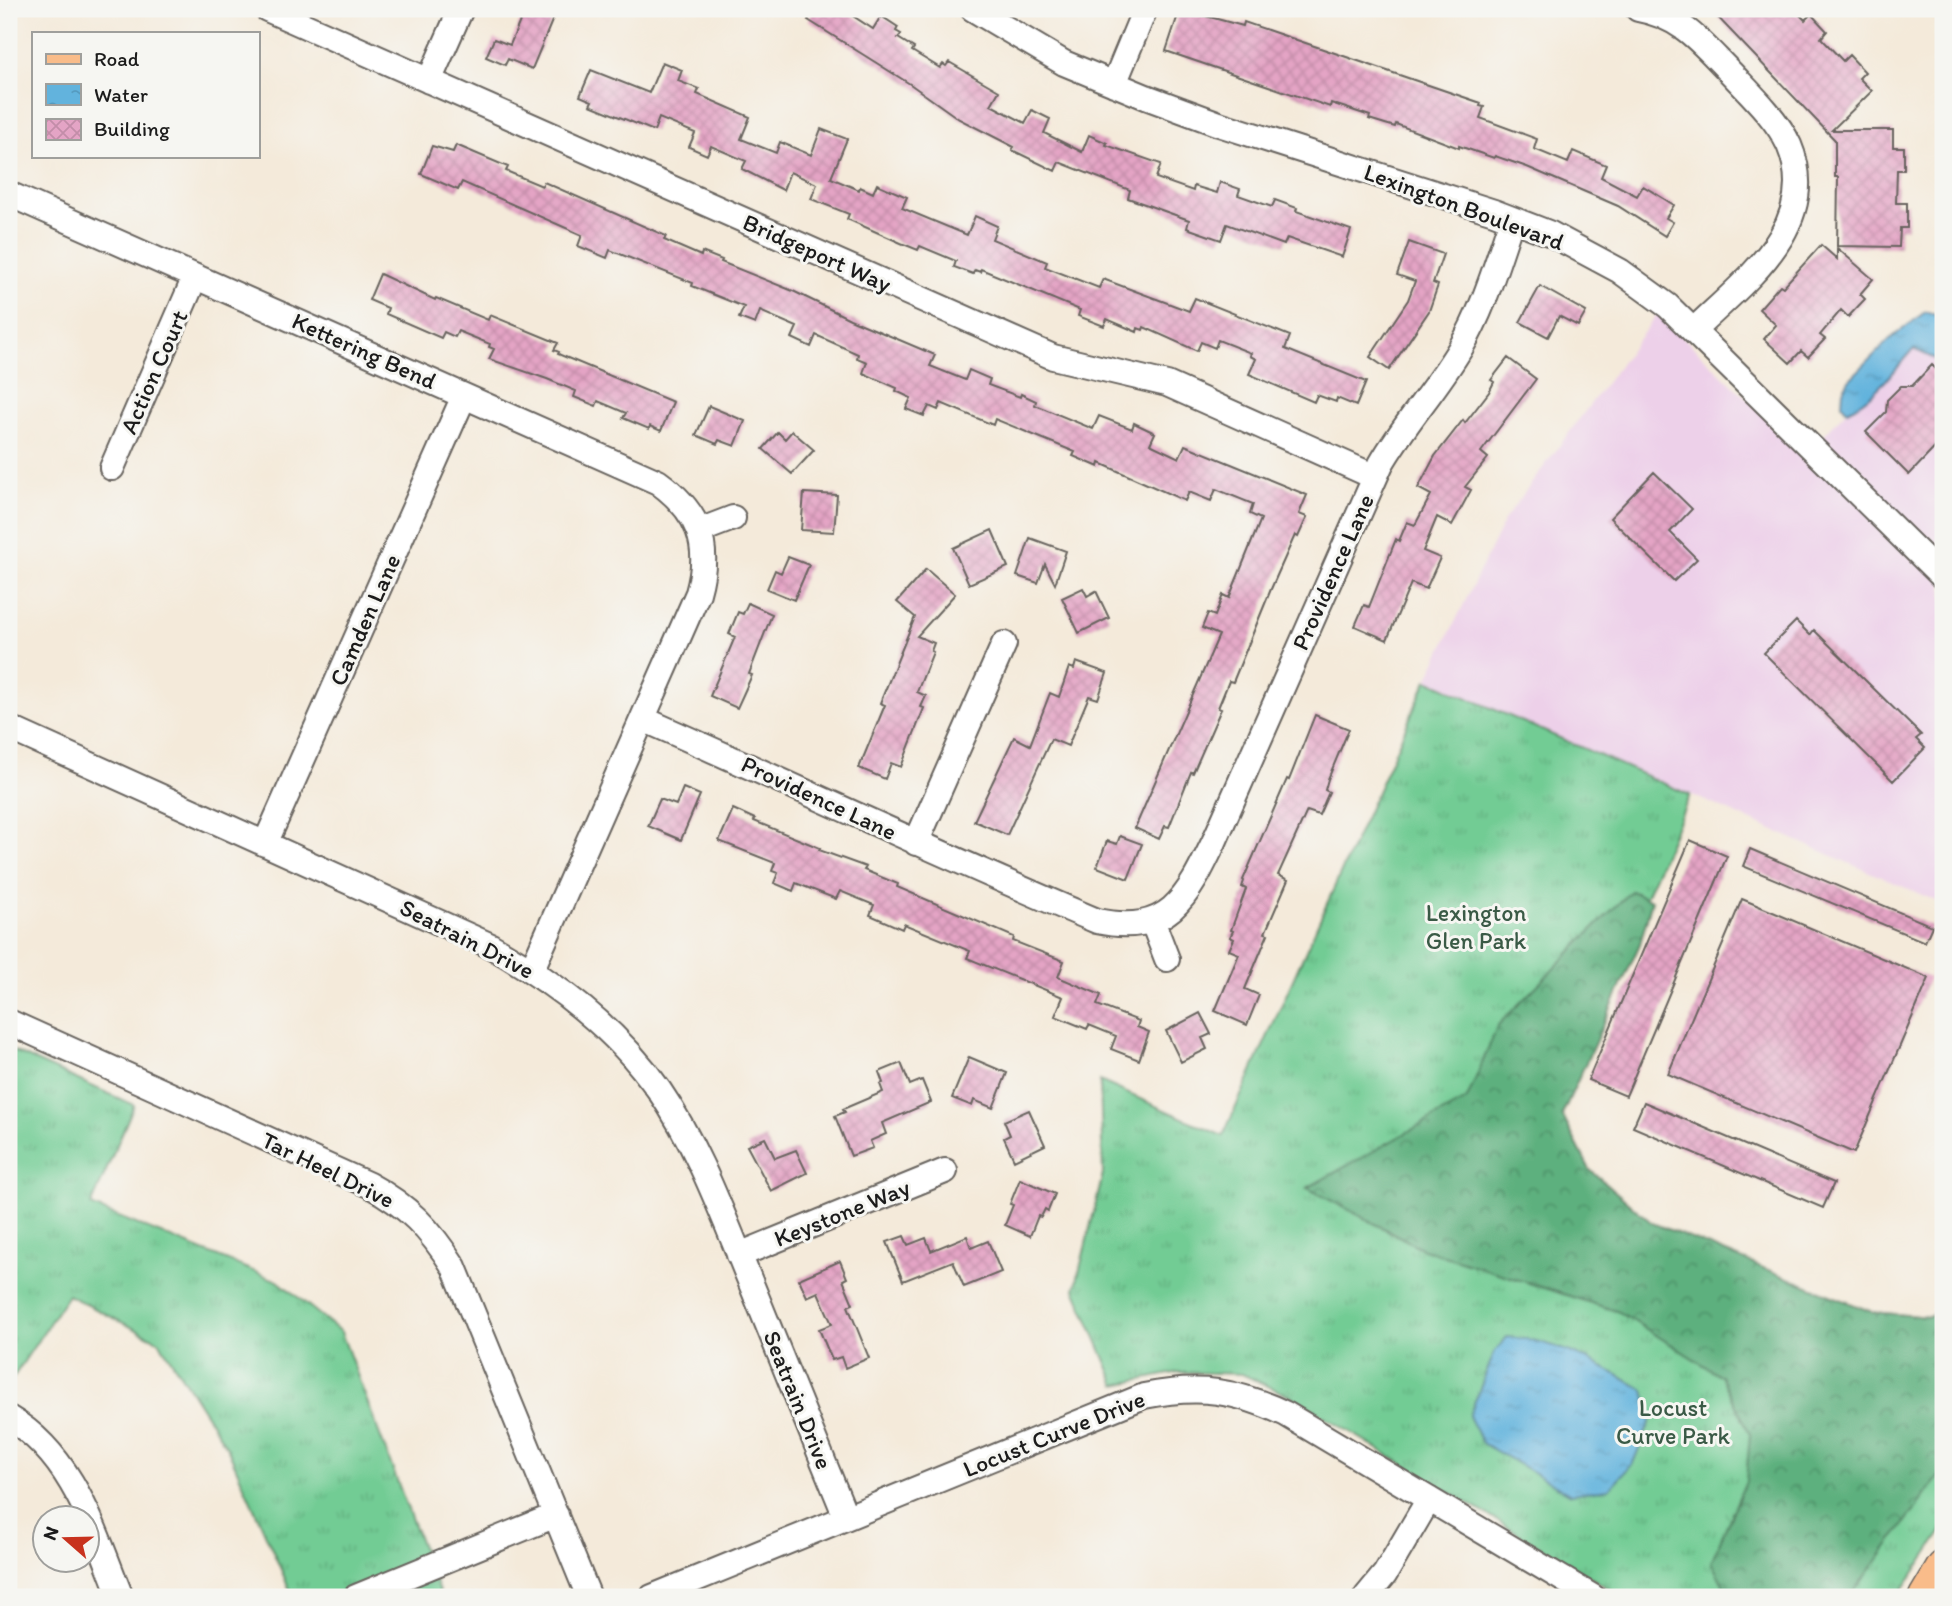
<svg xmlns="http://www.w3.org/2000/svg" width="1952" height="1606" font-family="Itim,sans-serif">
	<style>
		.built { fill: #edd0e9 }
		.grass { fill: url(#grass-tufts); stroke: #477458; stroke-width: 2 }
		.forest { fill: url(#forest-crowns); stroke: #3c664d; stroke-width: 2 }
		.water { fill: url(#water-ripples); stroke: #3f687c; stroke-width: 2 }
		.building { fill: url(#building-cross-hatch) }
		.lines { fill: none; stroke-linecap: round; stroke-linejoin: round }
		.minor-casing { stroke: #68645e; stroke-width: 28 }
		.major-casing { stroke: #68645e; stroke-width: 35 }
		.minor { stroke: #fff; stroke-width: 24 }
		.major { stroke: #f9bc8a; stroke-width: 32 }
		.labels { text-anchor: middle; stroke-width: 6; stroke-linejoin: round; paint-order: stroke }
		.street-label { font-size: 24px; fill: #1c1c1c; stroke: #f6f6f2 }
		.park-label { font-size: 24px; fill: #3a5a46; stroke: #f6f6f2 }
	</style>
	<defs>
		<pattern id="grass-tufts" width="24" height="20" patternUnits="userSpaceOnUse" patternTransform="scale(1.75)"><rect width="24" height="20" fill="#72cc94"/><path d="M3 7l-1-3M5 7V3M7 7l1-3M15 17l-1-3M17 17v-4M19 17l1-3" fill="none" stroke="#62af7f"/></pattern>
		<pattern id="forest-crowns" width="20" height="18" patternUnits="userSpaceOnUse" patternTransform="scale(1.75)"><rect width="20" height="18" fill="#5db07e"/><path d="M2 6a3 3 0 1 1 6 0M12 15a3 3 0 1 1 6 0" fill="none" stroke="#4c8e66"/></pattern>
		<pattern id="water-ripples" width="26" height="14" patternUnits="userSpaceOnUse" patternTransform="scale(1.75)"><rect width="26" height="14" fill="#62b3dd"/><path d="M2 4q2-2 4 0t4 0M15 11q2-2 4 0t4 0" fill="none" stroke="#5499bd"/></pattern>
		<pattern id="building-cross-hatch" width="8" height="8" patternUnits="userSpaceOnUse" patternTransform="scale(1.75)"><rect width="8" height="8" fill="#e4a4c5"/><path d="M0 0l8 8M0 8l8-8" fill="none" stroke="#c38da9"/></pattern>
	</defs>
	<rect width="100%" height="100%" fill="#f6f6f2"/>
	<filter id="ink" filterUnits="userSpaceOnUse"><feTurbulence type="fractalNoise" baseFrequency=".0143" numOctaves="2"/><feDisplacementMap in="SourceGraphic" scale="14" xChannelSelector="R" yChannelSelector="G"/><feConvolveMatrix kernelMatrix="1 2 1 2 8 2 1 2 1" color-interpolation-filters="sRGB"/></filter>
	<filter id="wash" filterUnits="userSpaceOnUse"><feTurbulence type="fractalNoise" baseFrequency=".00686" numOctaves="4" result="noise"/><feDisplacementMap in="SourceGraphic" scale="28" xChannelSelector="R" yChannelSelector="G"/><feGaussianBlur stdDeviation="1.57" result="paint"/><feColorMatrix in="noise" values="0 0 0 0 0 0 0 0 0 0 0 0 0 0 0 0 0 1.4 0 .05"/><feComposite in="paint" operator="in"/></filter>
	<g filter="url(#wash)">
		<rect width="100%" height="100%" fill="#f4eada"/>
		<path class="built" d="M1658 313 1805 455 1847 410 1855 407 1887 379 1914 348 1937 360 1943 356V904L1427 680 1505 519Z"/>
		<path class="grass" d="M1427 680 1690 795 1587 1033 1562 1115 1590 1170 1652 1223 1872 1312 1929 1317 1943 1309V1530L1898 1597H1623L1292 1397 1242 1374 1179 1372 1116 1385 1075 1289 1103 1174 1100 1081 1223 1136Z
			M9 1049 134 1105 91 1206 278 1281 341 1332 441 1597H293L228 1449 159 1341 68 1295 9 1384Z"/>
		<path class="forest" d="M1631 891 1652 900 1640 944 1562 1115 1590 1170 1652 1223 1872 1312 1929 1317 1943 1309V1471L1866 1576 1848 1597H1730L1711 1562 1746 1481 1750 1434 1721 1376 1619 1312 1423 1249 1307 1188 1467 1099 1498 1025Z"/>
		<path class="water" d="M1925 312 1940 316 1943 312V356L1937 360 1914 349C1895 370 1874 398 1847 410L1842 404 1843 390 1849 380 1890 339Z
			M1507 1337C1556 1339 1602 1366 1644 1390L1651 1420 1633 1463 1609 1489 1571 1494 1482 1443 1469 1416 1495 1351Z"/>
		<g id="blocks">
			<path class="building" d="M525 9H557L532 69 508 59 505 65 486 57 494 39 510 45Z
				M815 9H842L873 29 881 16 898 27 896 31 901 34 898 38 914 48 912 51 940 68 943 64 946 66 949 62 999 91 991 105 1025 123 1032 110 1050 119 1044 133 1082 152 1089 135 1107 143 1106 145 1161 164 1156 178 1193 191 1194 186 1217 193 1220 182 1240 189 1238 195 1272 207 1275 200 1297 208 1296 211 1351 230 1342 257 1287 238 1284 245 1227 224 1221 240 1187 228 1189 220 1128 198 1130 190 1059 162 1055 171 1012 150 1014 147 959 119 910 84 808 20Z
				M1180 9 1243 26 1244 22 1481 103 1480 106 1484 107 1480 118 1537 139 1534 149 1568 163 1573 151 1606 165 1601 177 1637 196 1643 186 1674 205 1666 218 1673 222 1665 236 1618 206 1527 167 1495 156 1494 158 1459 146V148L1396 124 1395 127 1369 119 1370 116 1331 103 1330 107 1166 51Z
				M1710 9H1794L1805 20 1811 14 1827 31 1821 38 1843 61 1849 55 1865 72 1859 78 1872 91 1832 130H1893V147H1904V170H1897L1896 203H1907V228H1900L1899 247 1837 246 1838 177H1835V140Z
				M662 62 682 70 678 81 699 89 697 94 750 117 741 139 776 153 780 142 811 155 821 129 847 139 831 178 859 190 860 187 873 193 877 184 907 197 902 208 967 235 975 216 997 226 992 239 1047 262 1045 267 1099 288 1103 279 1189 311 1195 298 1290 336 1285 349 1366 382 1356 406 1337 398 1336 402 1317 395 1314 402 1249 374 1256 359 1250 356 1251 353 1218 340 1215 348 1201 342 1197 351 1144 327 1143 330 1138 328 1137 332 1107 319 1104 326 1078 316 1080 310 981 269 980 272 975 270 973 274 954 267 956 261 920 246 918 250 901 243 847 219 849 214 811 199 817 184 790 172 783 190 742 169 746 161 711 146 707 155 689 147 695 133 659 118 654 131 590 105 592 101 580 96 591 70 649 93Z
				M456 145 508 167 506 171 542 186 544 182 666 236 664 240 701 256 702 252 722 260 721 262 793 291 850 319 935 355 930 366 965 380 969 370 990 379 988 385 1020 397 1021 394 1036 401 1035 405 1093 429 1099 416 1132 429 1134 423 1155 433 1150 444 1179 458 1185 445 1307 495 1299 514 1307 517 1298 537 1295 535 1271 589 1233 682 1229 681 1218 708 1221 709 1193 773 1191 772 1169 827 1165 826 1159 839 1135 828 1219 635 1202 628 1208 613 1215 616 1223 595 1229 598 1261 519 1250 514 1253 504 1216 489 1211 501 1189 492 1185 501 1100 463 1099 467 1073 456 1075 452 995 419 993 425 941 403 938 410 929 406 924 416 906 409 911 398 896 391 897 388 863 373 867 362 857 358 858 354 816 335 811 347 792 338 797 327 760 311 755 324 739 318 744 307 692 286 693 283 610 250 607 258 578 246 582 235 462 182 458 190 421 174 432 146 453 152Z
				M1409 242 1443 254 1433 283 1438 285 1429 311 1389 370 1370 357 1408 300 1415 281 1397 275Z
				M1821 245 1837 259V248L1873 279 1860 294 1865 299 1848 317 1841 310 1820 335 1825 339 1808 357 1801 351 1790 363 1764 339 1776 325 1759 309 1780 285 1783 287Z
				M380 274 435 300 436 298 488 320 490 315 558 343 554 350 559 352 558 354 673 402 661 431 650 426 649 429 623 418 626 413 598 401 596 406 574 397 576 391 547 379 489 359 494 349 489 347 490 344 458 331 455 337 444 332 441 338 386 314 388 308 369 300Z
				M1540 286 1586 312 1578 326 1559 316 1548 337 1520 322Z
				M1508 358 1536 379 1481 452 1488 458 1465 487 1471 490 1452 525 1437 517 1423 551 1440 558 1426 589 1411 583 1387 640 1355 626 1364 605 1369 607 1396 539 1399 541 1407 522 1415 525 1431 495 1418 488 1435 456 1463 420 1465 423 1489 392 1494 382 1491 380Z
				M1932 365 1943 376V439L1909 475 1866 432 1886 412 1887 400 1901 386H1912Z
				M709 406 745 421 735 446 719 440 717 444 696 435Z
				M792 431 814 450 792 474 763 449 778 432 785 439Z
				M1654 472 1692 509 1670 532 1697 559 1674 581 1610 518Z
				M804 493 837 495 834 532 801 530Z
				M992 530 1008 567 969 584 953 548Z
				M1030 538 1066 551 1055 584 1045 564 1038 583 1017 576Z
				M788 557 809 565 794 600 767 589 775 570 781 573Z
				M926 569 955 594 917 636 934 643 931 651 933 652 917 692 926 696 921 707 924 708 901 767 891 763 885 779 859 768 885 705 880 703 915 617 897 602Z
				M1083 588 1087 596 1096 591 1109 618 1079 633 1062 598Z
				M748 603 772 614 749 674 752 675 737 708 710 696 735 637 729 634 738 612 743 614Z
				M1796 621 1810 635 1814 630 1921 735 1916 739 1925 748 1893 781 1764 653Z
				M1076 662 1107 673 1098 699 1089 696 1068 746 1051 739 1007 835 974 821 1014 737 1030 745 1050 693 1059 697 1069 667 1074 669Z
				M1315 715 1349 729 1328 779 1325 790 1329 792 1319 815 1307 811 1278 875 1288 880 1265 933 1268 934 1245 989 1259 995 1247 1025 1215 1011 1239 954 1229 950 1234 939 1230 937 1233 931 1231 930 1246 889 1242 887 1244 881 1243 880 1287 779 1289 780Z
				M683 788 700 795 681 840 648 826 660 799 676 805Z
				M733 809 755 819 754 821 820 848 819 850 866 867 864 870 898 884 897 887 1014 937 1013 941 1064 961 1058 977 1101 995 1097 1005 1139 1021 1137 1027 1149 1032 1139 1060 1111 1049 1116 1036 1089 1025 1087 1029 1055 1016 1063 997 967 958 970 951 904 924 902 929 870 915 874 905 840 891 836 899 796 883 793 891 774 883 778 873 772 871 775 863 719 841Z
				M1120 836 1142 844 1128 879 1097 867 1107 841 1117 844Z
				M1690 840 1727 856 1626 1096 1588 1080Z
				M1750 849 1932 926 1925 942 1743 866Z
				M1742 899 1929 978 1854 1153 1668 1074Z
				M1200 1013 1211 1034 1202 1038 1207 1049 1181 1062 1166 1031Z
				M969 1057 1007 1073 993 1108 974 1100 972 1106 952 1098Z
				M901 1063 910 1085 922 1080 931 1102 882 1123 886 1134 870 1141 873 1148 851 1156 835 1116 845 1112 843 1109 883 1092 880 1084 883 1083 879 1072Z
				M1644 1102 1834 1183 1823 1208 1633 1127Z
				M1029 1110 1045 1145 1014 1160 1004 1138 1010 1135 1004 1121Z
				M765 1138 775 1158 796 1150 807 1173 771 1191 747 1146Z
				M1020 1179 1055 1194 1048 1211 1045 1209 1041 1217 1038 1216 1030 1236 1005 1225 1013 1205 1010 1204Z
				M904 1236 908 1245 926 1238 931 1251 967 1236 971 1248 988 1241 1001 1272 964 1287 953 1261 903 1281 887 1242Z
				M840 1261 847 1278 843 1280 853 1304 848 1306 869 1358 845 1368 841 1357 832 1360 819 1329 832 1324 818 1292 807 1297 799 1279Z"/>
		</g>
	</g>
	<g filter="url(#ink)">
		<use href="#blocks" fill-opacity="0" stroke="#68645e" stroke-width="2"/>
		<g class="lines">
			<defs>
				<path id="minor" d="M267 9 1053 357 1167 384 1375 477
					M973 9 1064 63 1146 97 1219 124 1494 212 1551 234 1620 271 1668 306 1943 577
					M1638 9C1683 17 1702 44 1732 74 1752 95 1777 119 1789 145 1823 225 1743 282 1694 330
					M429 81 461 9
					M1114 84 1145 9
					M9 194 658 482C698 511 712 544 698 593L532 969
					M112 468 195 277
					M699 531 733 518
					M643 719C795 786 945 857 1097 921 1169 936 1187 898 1214 842L1381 464C1404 424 1436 389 1460 349 1484 309 1497 262 1512 219
					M9 728 491 946C555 983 616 1028 659 1090 698 1147 722 1213 748 1276 781 1357 813 1437 846 1517
					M916 843 1004 644
					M265 844 464 396
					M1152 920 1167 959
					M9 1022 369 1185C408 1206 430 1229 454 1267L589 1597
					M739 1255 945 1171
					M9 1418C74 1456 94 1531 121 1597
					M356 1597 556 1515
					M652 1597 1144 1396C1199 1385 1236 1390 1286 1414L1593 1597
					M1366 1597 1385 1574 1429 1499"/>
				<path id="major" d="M1925 1597 1943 1567"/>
			</defs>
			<use href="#minor" class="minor-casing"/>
			<use href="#major" class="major-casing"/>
			<use href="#minor" class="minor"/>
			<use href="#major" class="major"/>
		</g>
	</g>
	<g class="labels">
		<g class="street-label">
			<text transform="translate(1464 207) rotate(20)" y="8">Lexington Boulevard</text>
			<text transform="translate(817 253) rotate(24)" y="8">Bridgeport Way</text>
			<text transform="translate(364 351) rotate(24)" y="8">Kettering Bend</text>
			<text transform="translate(154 372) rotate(-66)" y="8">Action Court</text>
			<text transform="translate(1333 572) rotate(-66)" y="8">Providence Lane</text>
			<text transform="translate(365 620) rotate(-66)" y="8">Camden Lane</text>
			<text transform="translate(819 798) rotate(25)" y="8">Providence Lane</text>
			<text transform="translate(467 939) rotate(27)" y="8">Seatrain Drive</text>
			<text transform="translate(328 1170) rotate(26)" y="8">Tar Heel Drive</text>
			<text transform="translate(842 1213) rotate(-22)" y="8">Keystone Way</text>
			<text transform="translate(798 1400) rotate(68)" y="8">Seatrain Drive</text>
			<text transform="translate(1054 1434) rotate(-22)" y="8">Locust Curve Drive</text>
		</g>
		<g class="park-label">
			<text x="1476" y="921">Lexington<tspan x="1476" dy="28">Glen Park</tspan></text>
			<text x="1673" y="1416">Locust<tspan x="1673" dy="28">Curve Park</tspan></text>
		</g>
	</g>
	<rect width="1952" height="1606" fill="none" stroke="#f6f6f2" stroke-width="35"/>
	<rect x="32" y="32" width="228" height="126" fill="#f6f6f2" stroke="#9f9f9c" stroke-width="2"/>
	<rect x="46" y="54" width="35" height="10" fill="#f9bc8a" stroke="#9f9f9c" stroke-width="2"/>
	<text x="94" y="66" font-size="21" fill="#1c1c1c">Road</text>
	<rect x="46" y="84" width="35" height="21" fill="url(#water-ripples)" stroke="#9f9f9c" stroke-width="2"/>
	<text x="94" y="102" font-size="21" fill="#1c1c1c">Water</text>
	<rect x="46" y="119" width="35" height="21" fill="url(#building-cross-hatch)" stroke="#9f9f9c" stroke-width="2"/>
	<text x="94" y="136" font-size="21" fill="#1c1c1c">Building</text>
	<g transform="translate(66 1539) rotate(290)"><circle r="33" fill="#f6f6f2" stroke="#9f9f9c" stroke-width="2"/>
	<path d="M0-5L12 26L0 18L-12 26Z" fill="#c8321e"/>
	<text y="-10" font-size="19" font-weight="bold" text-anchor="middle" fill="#1c1c1c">N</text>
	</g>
</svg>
